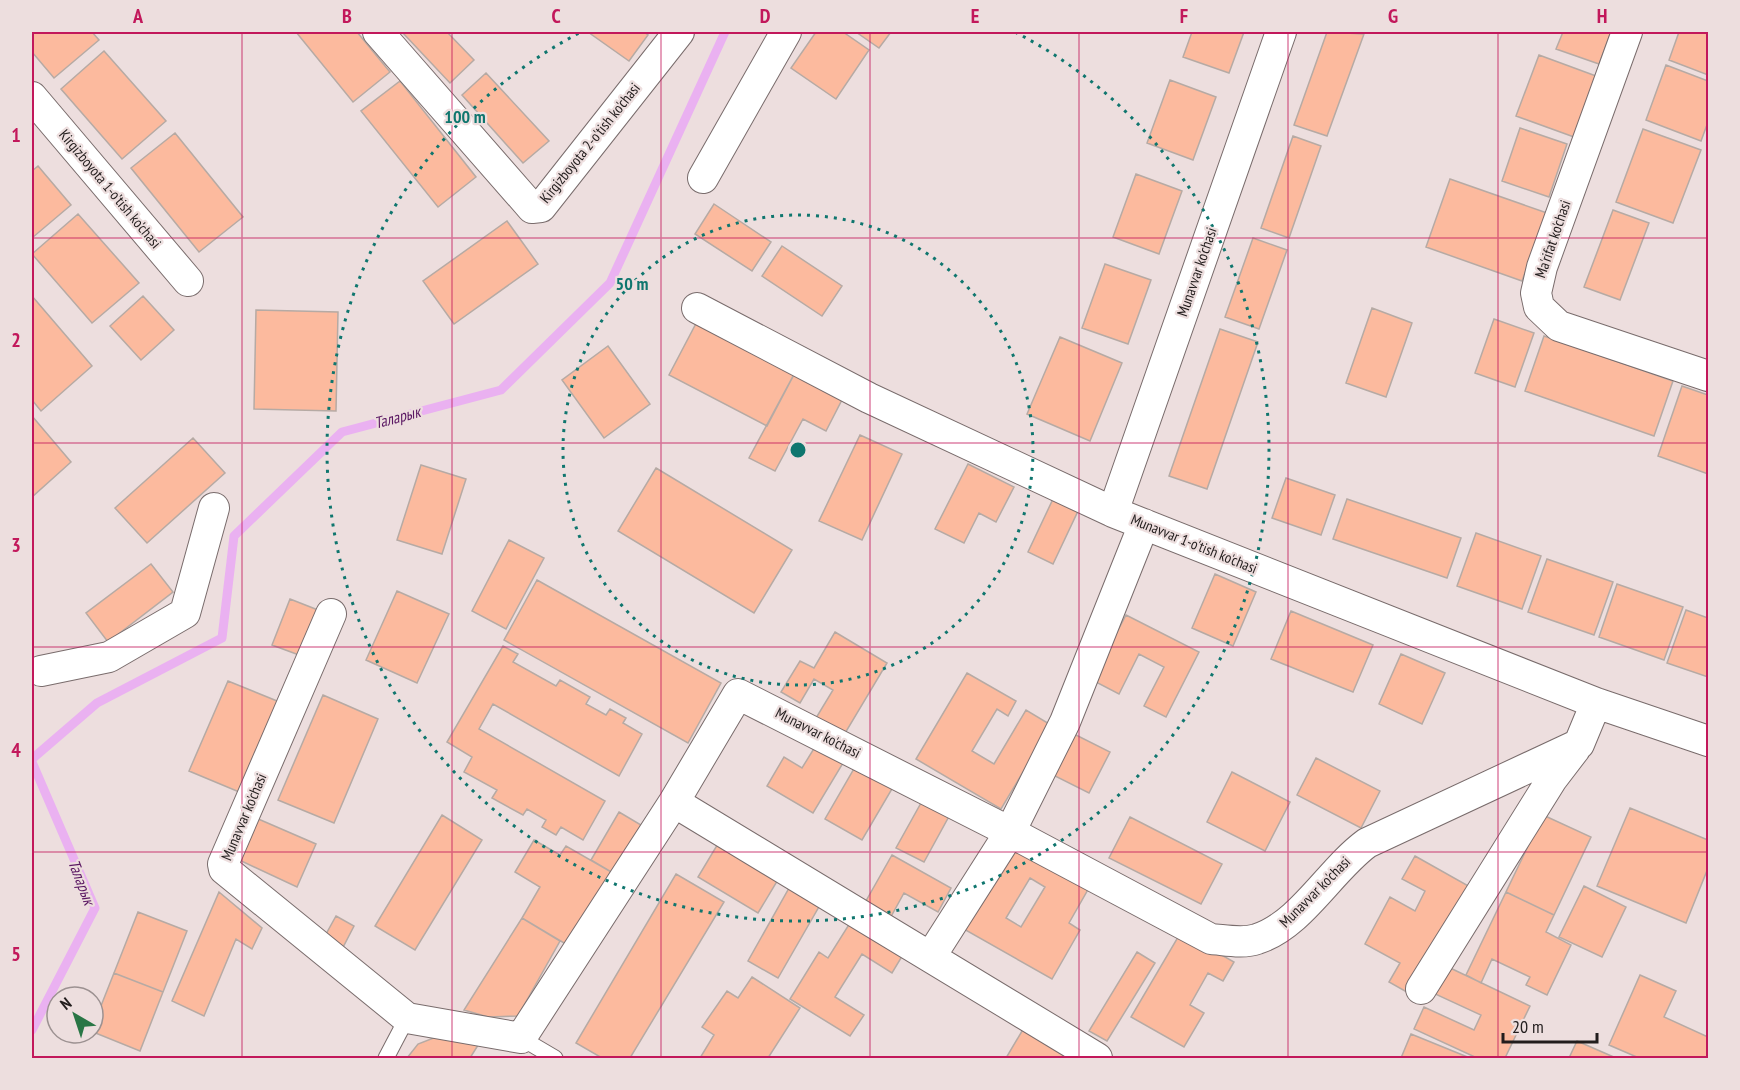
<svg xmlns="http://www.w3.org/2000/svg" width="1740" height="1090" font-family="'PT Sans Narrow',sans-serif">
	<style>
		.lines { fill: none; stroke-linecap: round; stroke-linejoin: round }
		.stream { stroke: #eab1f1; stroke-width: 9 }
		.building { fill: #fcba9e; stroke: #b6aaa4; stroke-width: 1.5; fill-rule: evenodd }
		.lane-casing { stroke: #796c6c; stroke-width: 17 }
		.street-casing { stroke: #796c6c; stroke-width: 32 }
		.lane { stroke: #fff; stroke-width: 15 }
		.street { stroke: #fff; stroke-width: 30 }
		.grid { fill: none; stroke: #c2185b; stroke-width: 1.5; stroke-opacity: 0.55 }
		.ring { fill: none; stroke: #0f766e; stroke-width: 3; stroke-dasharray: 3 6 }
		.labels { text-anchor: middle; stroke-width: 4.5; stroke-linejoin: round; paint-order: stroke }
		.street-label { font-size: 15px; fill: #221d1d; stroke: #eddede }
		.water-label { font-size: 16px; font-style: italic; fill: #5b1863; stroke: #eddede }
		.centre { fill: #0f766e; stroke: #eddede; stroke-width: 3 }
		.ring-label { font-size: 18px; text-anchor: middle; font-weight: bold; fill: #0f766e; stroke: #eddede; stroke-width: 4.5; stroke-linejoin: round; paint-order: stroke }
		.neatline { fill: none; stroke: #c2185b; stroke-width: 2 }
		.grid-label { font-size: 20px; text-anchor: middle; font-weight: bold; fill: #c2185b }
	</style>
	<rect width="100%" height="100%" fill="#eddede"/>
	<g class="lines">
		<path class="stream" d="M32 759 97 703 222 638 234 536 342 432 501 390 610 283 725 32
			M32 762 95 908 32 1030"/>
	</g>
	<path class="building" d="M32 32H92L99 40 54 78 32 52Z
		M296 32H357L390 72 353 102Z
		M402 32H447L474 60 450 83Z
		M588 32H644L648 35 629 61Z
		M816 32H843L869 50 836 99 791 68Z
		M856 32H891L879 48Z
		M1192 32H1244L1229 73 1183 57Z
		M1327 32 1364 34 1327 136 1294 125Z
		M1563 32H1611L1599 64 1556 49Z
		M1679 32H1708V75L1669 60Z
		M104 51 166 121 122 159 61 89Z
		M1539 55 1596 76 1574 137 1516 116Z
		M1666 65 1708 81V122L1701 141 1646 120Z
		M486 73 549 141 523 163 462 95Z
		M1170 80 1216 97 1193 160 1147 143Z
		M400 81 476 177 438 207 361 111Z
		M1520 128 1567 144 1549 197 1502 181Z
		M1643 129 1701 150 1673 223 1616 202Z
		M175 133 243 217 199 252 131 168Z
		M1293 136 1321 146 1289 238 1261 228Z
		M38 166 71 205 32 238V171Z
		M1136 174 1182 191 1159 254 1113 237Z
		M1450 179 1547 213 1522 281 1426 247Z
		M714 204 771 242 752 271 695 234Z
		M1613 210 1649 223 1620 300 1584 287Z
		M78 214 139 283 92 323 32 254Z
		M507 221 538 264 454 324 423 281Z
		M1253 238 1287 250 1259 329 1225 317Z
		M782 246 842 286 822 316 762 276Z
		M1105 264 1151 280 1128 344 1082 328Z
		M32 296 92 366 41 411 32 400Z
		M143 296 174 330 141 360 110 326Z
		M1372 308 1412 323 1386 397 1346 383Z
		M256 310 338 312 336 411 254 409Z
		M701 314 799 365 767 426 669 375Z
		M1494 319 1534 333 1515 387 1475 373Z
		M1220 329 1258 342 1207 489 1169 476Z
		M1544 336 1673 381 1654 436 1525 391Z
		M1060 337 1122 363 1090 441 1027 414Z
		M608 346 650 404 604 438 562 380Z
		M799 365 847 390 826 431 803 419 775 471 749 458Z
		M1682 386 1708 395V474L1658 456Z
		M32 416 71 462 32 497Z
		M860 435 902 454 862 540 819 521Z
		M193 438 225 473 147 543 115 508Z
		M968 464 1014 487 996 522 979 513 964 543 935 529Z
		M421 465 466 479 442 554 397 540Z
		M656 468 792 550 754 613 618 531Z
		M1286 478 1335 495 1321 535 1272 518Z
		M1053 499 1078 511 1053 564 1028 552Z
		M1347 499 1461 538 1447 578 1333 539Z
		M1476 533 1541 556 1522 609 1457 586Z
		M509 540 544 558 506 629 472 611Z
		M1547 559 1613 582 1594 635 1528 612Z
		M151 564 173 592 108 642 86 613Z
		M1215 574 1256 592 1233 646 1192 628Z
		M537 580 721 683 688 743 504 640Z
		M1617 584 1683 607 1664 660 1599 637Z
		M397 591 449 614 417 683 366 660Z
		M290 599 318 610 299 655 272 645Z
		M1686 610 1708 618V677L1667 663Z
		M1291 611 1373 645 1353 692 1271 659Z
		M1126 615 1199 652 1166 717 1144 706 1164 667 1139 654 1119 694 1092 680Z
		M835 632 887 663 844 735 816 718 833 690 814 679 800 703 781 692 800 661 814 668Z
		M503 646 518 654 513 662 556 686 560 680 590 697 586 704 606 715 610 709 626 718 623 723 642 734 619 776 493 704 479 729 605 801 583 840 561 827 556 835 542 827 546 820 527 809 523 815 492 798 497 790 464 772 472 757 447 742Z
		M1401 654 1445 673 1422 724 1379 704Z
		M967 673 1016 701 1008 716 997 709 972 751 994 764 1026 710 1051 725 1001 809 916 759Z
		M228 681 282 703 244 794 189 771Z
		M323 695 378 719 334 823 278 800Z
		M1072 733 1110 752 1089 793 1051 774Z
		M818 742 846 758 813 813 767 786 784 757 802 768Z
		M1316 758 1380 791 1361 828 1297 795Z
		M859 760 896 782 862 840 825 819Z
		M1232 772 1290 802 1265 851 1207 822Z
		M926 794 953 809 924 862 896 848Z
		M1630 808 1708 840V868L1686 923 1597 886Z
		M619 812 641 825 613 873 591 860Z
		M442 815 482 840 415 950 375 926Z
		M1543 815 1591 837 1554 915 1506 892Z
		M1130 817 1222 864 1201 904 1109 858Z
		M256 818 316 844 297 887 237 859Z
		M722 837 782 873 758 913 698 877Z
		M534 840 560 855 566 846 613 873 569 946 522 918 540 887 515 872Z
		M1011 842 1090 886 1069 923 1080 930 1052 979 962 928ZM1030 878 1045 887 1021 927 1006 918Z
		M892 855 951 888 938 912 904 893 888 922 862 908Z
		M1415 856 1472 888 1412 995 1389 982 1400 963 1365 944 1390 897 1415 911 1425 891 1402 879Z
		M676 874 724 902 630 1058H602L576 1043Z
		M793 881 824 898 778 978 748 961Z
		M1584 886 1626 907 1602 957 1559 937Z
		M219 892 262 928 252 949 236 939 204 1016 172 1001Z
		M1506 892 1554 915 1546 932 1571 945 1547 995 1526 985 1530 977 1492 959 1481 983 1466 975Z
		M138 912 187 931 163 992 114 973Z
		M855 915 907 948 892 973 862 954 835 997 864 1015 850 1036 790 999 819 952 828 958Z
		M336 916 354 926 339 955 320 945Z
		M522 918 560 941 518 1016 488 1017 464 1010Z
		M1181 932 1234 962 1223 981 1208 973 1190 1005 1204 1013 1184 1047 1131 1017Z
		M1137 952 1155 963 1107 1041 1089 1031Z
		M1446 966 1530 1006 1505 1058H1477L1414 1029 1424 1007 1474 1030 1481 1015 1433 993Z
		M114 973 163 992 140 1051 93 1032V1026Z
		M1640 975 1676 991 1664 1017 1708 1037V1058H1639L1609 1045Z
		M752 977 800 1008 768 1058H700L714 1035 702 1027 727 991 738 998Z
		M1025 1026 1076 1058H1006Z
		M1411 1034 1470 1058H1401Z
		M436 1037 480 1042 470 1058H407L418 1044Z
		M1577 1041 1616 1058H1569Z"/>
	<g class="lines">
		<defs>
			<path id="lane" d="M521 1038 555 1058
				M386 1058 407 1018"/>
			<path id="street" d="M378 32 532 208 541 207 679 32
				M1627 32 1542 267 1536 293 1539 307 1559 326 1708 376
				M32 97 188 281
				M703 178 786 32
				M697 308 869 398 1113 512 1596 703 1708 741
				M1113 512 1281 32
				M331 614 223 864 224 869 407 1018 521 1038 674 802 738 694 1010 832 1211 939C1225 940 1243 944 1257 939 1301 925 1330 870 1367 843L1579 744 1596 703
				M41 671 109 657 185 613 214 508
				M674 802 1097 1058
				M931 956 1010 832 1065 722 1144 524
				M1421 989 1552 779 1575 749"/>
		</defs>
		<use href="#lane" class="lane-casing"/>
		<use href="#street" class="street-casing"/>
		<use href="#lane" class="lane"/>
		<use href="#street" class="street"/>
	</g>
	<path class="grid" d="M242 32V1058M452 32V1058M661 32V1058M870 32V1058M1079 32V1058M1288 32V1058M1498 32V1058M32 238H1708M32 443H1708M32 647H1708M32 852H1708"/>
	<g class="ring">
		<circle cx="798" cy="450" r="235"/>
		<path d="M1015 32A471 471 0 1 1 581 32"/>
	</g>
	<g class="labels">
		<g class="street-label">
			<text transform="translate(590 143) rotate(-51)" y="5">Kirgizboyota 2-o'tish ko'chasi</text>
			<text transform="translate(110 189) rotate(50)" y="5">Kirgizboyota 1-o'tish ko'chasi</text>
			<text transform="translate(1553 239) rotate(-71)" y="5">Ma'rifat ko'chasi</text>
			<text transform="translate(1197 272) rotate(-71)" y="5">Munavvar ko'chasi</text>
			<text transform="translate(1194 544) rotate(22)" y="5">Munavvar 1-o'tish ko'chasi</text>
			<text transform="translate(818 733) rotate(27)" y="5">Munavvar ko'chasi</text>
			<text transform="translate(244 817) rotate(-67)" y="5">Munavvar ko'chasi</text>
			<text transform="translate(1315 892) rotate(-45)" y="5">Munavvar ko'chasi</text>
		</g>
		<g class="water-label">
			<text transform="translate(397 417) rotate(-15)" y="6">Таларык</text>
			<text transform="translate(82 882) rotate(69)" y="6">Таларык</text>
		</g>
	</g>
	<circle cx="798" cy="450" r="9" class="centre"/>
	<g class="ring-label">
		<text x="465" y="123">100 m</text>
		<text x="632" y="290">50 m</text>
	</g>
	<rect width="1740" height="1090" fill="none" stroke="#eddede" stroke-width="66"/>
	<g transform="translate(75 1015) rotate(321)"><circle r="28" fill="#eddede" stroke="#9c9191" stroke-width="1.5"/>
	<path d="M0-4.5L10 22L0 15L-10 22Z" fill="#297645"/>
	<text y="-9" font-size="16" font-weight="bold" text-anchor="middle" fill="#221d1d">N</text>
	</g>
	<path d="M1503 1033v9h94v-9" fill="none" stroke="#221d1d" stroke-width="3"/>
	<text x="1512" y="1033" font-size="18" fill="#221d1d" stroke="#eddede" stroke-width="4.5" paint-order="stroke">20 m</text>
	<rect x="33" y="33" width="1674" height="1024" class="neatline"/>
	<g class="grid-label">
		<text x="138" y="23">A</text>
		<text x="347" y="23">B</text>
		<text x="556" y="23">C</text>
		<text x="765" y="23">D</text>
		<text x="975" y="23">E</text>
		<text x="1184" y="23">F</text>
		<text x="1393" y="23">G</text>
		<text x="1602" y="23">H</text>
		<text x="16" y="142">1</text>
		<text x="16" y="347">2</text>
		<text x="16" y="552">3</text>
		<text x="16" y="757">4</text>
		<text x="16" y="961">5</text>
	</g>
</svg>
